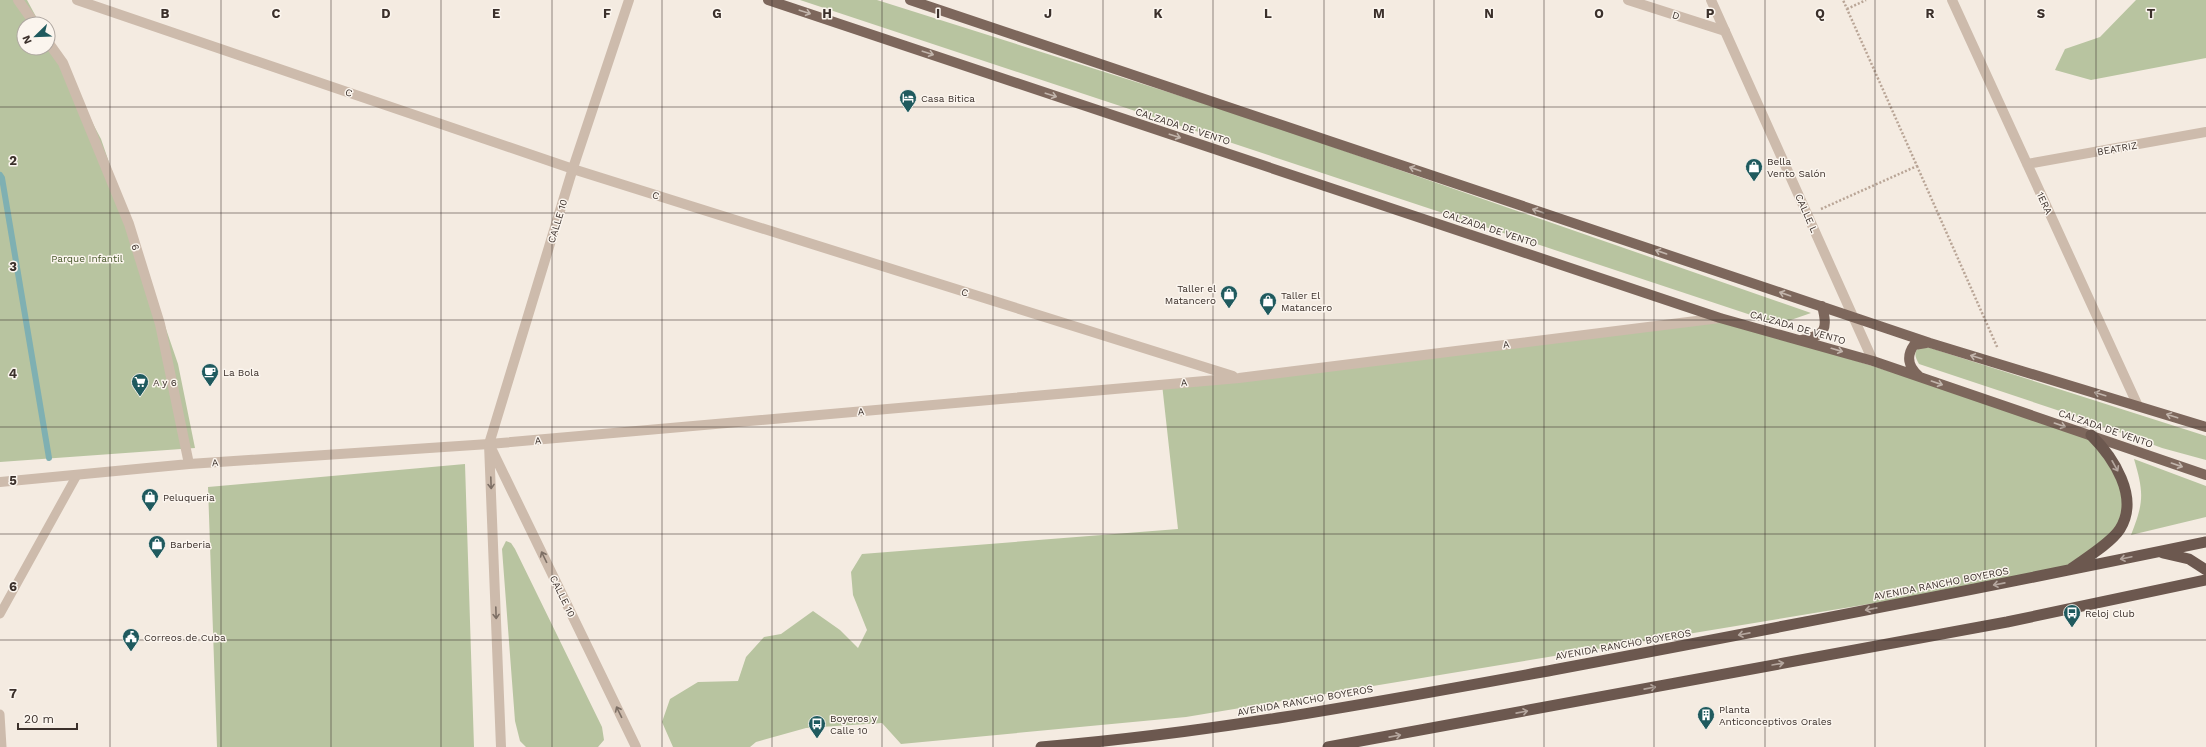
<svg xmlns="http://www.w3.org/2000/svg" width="2206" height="747" font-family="'Work Sans',sans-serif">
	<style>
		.green { fill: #b8c4a0 }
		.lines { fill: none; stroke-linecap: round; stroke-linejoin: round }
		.stream { stroke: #7fb0b2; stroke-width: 6 }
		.path { stroke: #b9a596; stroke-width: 2.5; stroke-dasharray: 2 2; stroke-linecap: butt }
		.service { stroke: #cdbbac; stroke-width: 9 }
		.minor { stroke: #cdbbac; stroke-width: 10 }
		.tertiary { stroke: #cdbbac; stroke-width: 10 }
		.primary { stroke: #7d675c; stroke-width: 10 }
		.trunk { stroke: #6c584f; stroke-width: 11 }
		.oneway { stroke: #c2b5ac }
		.oneway2 { stroke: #b4a69e }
		.oneway3 { stroke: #7d6f65 }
		.grid { fill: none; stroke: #3b302b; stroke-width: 1; stroke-opacity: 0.55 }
		.labels { text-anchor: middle; stroke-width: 3; stroke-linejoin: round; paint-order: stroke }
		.street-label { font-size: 10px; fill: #3b302b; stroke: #fbf5ee }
		.poi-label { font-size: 10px; fill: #3b302b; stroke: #fbf5ee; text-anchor: start }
		.park-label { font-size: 10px; fill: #4a5a2e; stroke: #fbf5ee }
		.grid-label { font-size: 13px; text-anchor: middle; font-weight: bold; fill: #3b302b; stroke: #fbf5ee; stroke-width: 3; stroke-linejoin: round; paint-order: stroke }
	</style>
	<rect width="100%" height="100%" fill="#f4ebe1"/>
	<path class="green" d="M0 0H27L40 24H24V48H48V39L101 139 178 364 195 448 0 462Z
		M800 0H877L1250 118 1811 313 1788 321 1766 320Z
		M2136 0H2206V58L2091 80 2055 70 2065 49 2100 37Z
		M1720 318 2091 435 2125 492 2120 528 2069 571 1186 717 901 744 882 723 806 728 756 742 750 747H673L662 722 670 699 698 682 738 681 746 657 764 637 781 634 813 611 840 630 858 648 867 630 853 595 851 572 862 554 1178 529 1162 384Z
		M1924 346 2206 436V460L2162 448 2081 418 1919 364C1914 356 1913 349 1924 346Z
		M2134 459 2206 486V517L2131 535C2144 502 2144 493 2134 459Z
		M465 464 474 747H217L208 487Z
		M506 541 511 543 515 549 602 727 604 740 598 747H526L520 741 515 721 502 549Z"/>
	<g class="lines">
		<path class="stream" d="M0 175 2 178 49 458"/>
		<path class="path" d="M1847 9 1866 0
			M1917 166 1998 349
			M1821 209 1917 166 1843 0"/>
		<path class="service" d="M0 614 77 475
			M0 714 2 747"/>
		<path class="minor" d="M18 0 35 24
			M77 0 576 170 1233 376
			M1628 0 1725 31
			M1952 0 2138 406
			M48 42 63 63 129 224 160 324 189 464
			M2027 164 2206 132
			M0 482 189 464 489 444 1239 378 1720 318"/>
		<path class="tertiary" d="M1711 0 1873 361
			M491 448 636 747
			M501 747 489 444 573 168 629 0"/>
		<path class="primary" d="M768 0 1720 318 1873 361 2206 475
			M910 0 1930 343 2206 427
			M1802 340C1826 335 1828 329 1822 306
			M1919 376C1908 367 1906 356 1914 345L1926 343"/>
		<path class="trunk" d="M2163 553 2189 559 2206 570
			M2072 568C2086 558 2111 543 2120 529 2140 497 2113 457 2091 435
			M1041 747C1213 733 1383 701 1553 670 1771 629 1989 587 2206 542
			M1328 747 2007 622 2206 580"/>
	</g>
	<defs><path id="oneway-shaft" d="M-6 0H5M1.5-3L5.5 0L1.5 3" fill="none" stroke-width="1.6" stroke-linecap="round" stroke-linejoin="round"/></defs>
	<g class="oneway">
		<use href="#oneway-shaft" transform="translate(805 12) rotate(18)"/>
		<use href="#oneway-shaft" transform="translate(928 53) rotate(18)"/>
		<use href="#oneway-shaft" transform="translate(1051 95) rotate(18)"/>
		<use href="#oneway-shaft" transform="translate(1175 136) rotate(18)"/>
		<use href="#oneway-shaft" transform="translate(1415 169) rotate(-161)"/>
		<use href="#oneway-shaft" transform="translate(1538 211) rotate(-161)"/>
		<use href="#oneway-shaft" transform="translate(1661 252) rotate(-161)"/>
		<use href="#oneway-shaft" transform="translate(1785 294) rotate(-161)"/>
		<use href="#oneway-shaft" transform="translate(1837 350) rotate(16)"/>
		<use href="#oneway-shaft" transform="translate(1976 357) rotate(-163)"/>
		<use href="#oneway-shaft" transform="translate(1937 383) rotate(19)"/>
		<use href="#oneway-shaft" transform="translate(2100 394) rotate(-163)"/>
		<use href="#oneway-shaft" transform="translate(2172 416) rotate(-162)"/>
		<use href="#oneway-shaft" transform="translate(2060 425) rotate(19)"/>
		<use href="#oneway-shaft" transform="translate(2177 465) rotate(19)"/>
	</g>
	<g class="oneway2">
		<use href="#oneway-shaft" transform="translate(2115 466) rotate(61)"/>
		<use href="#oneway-shaft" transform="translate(2126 558) rotate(168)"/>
		<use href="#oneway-shaft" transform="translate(1999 584) rotate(169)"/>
		<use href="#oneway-shaft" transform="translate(1871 609) rotate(169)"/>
		<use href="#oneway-shaft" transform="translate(1744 634) rotate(169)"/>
		<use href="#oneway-shaft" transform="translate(1778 664) rotate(-10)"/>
		<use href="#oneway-shaft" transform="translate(1650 688) rotate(-11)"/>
		<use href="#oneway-shaft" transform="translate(1522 712) rotate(-11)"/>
		<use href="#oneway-shaft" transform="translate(1395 736) rotate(-11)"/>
	</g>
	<g class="oneway3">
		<use href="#oneway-shaft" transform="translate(491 483) rotate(88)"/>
		<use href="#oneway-shaft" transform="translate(544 557) rotate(-116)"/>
		<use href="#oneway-shaft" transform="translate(496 613) rotate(88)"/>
		<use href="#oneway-shaft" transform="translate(619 712) rotate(-116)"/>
	</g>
	<path class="grid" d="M110 0V747M221 0V747M331 0V747M441 0V747M552 0V747M662 0V747M772 0V747M882 0V747M993 0V747M1103 0V747M1213 0V747M1324 0V747M1434 0V747M1544 0V747M1654 0V747M1765 0V747M1875 0V747M1985 0V747M2096 0V747M0 107H2206M0 213H2206M0 320H2206M0 427H2206M0 534H2206M0 640H2206"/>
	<defs>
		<symbol id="hotel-pin" viewBox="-11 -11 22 30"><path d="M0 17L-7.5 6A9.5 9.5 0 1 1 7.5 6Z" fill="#1f5a5e" stroke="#fbf5ee"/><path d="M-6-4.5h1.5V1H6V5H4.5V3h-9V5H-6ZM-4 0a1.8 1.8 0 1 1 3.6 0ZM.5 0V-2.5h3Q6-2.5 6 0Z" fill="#fff"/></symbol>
		<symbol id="shop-pin" viewBox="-11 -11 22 30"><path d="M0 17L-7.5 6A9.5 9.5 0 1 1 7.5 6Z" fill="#1f5a5e" stroke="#fbf5ee"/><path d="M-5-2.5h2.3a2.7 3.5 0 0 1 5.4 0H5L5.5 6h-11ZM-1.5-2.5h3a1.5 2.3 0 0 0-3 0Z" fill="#fff"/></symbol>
		<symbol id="cafe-pin" viewBox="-11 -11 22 30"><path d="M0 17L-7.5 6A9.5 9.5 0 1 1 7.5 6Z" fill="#1f5a5e" stroke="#fbf5ee"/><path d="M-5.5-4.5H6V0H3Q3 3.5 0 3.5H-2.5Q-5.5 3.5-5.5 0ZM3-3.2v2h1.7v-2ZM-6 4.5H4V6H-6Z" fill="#fff"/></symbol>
		<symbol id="supermarket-pin" viewBox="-11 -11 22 30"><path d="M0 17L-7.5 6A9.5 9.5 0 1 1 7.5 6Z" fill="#1f5a5e" stroke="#fbf5ee"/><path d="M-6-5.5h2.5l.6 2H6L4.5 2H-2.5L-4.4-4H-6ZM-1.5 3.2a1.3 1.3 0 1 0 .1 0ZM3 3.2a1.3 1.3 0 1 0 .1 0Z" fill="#fff"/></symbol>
		<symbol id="bus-pin" viewBox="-11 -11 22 30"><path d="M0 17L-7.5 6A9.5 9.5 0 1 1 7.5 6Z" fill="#1f5a5e" stroke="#fbf5ee"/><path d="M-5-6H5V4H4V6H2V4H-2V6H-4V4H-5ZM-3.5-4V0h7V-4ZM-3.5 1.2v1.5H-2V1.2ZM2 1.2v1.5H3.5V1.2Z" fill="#fff"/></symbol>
		<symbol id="civic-pin" viewBox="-11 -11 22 30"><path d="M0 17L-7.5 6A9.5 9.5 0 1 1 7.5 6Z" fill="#1f5a5e" stroke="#fbf5ee"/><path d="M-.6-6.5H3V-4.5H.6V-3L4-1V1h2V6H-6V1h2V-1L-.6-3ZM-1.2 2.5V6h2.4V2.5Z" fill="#fff"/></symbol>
		<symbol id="building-pin" viewBox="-11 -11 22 30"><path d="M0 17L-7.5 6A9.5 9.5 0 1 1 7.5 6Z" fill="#1f5a5e" stroke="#fbf5ee"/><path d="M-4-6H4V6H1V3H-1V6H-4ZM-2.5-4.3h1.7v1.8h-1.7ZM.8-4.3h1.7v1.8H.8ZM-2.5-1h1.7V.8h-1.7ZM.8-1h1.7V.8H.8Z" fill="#fff"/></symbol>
	</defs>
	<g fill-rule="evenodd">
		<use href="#hotel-pin" x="898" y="88" width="20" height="27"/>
		<use href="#shop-pin" x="1744" y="157" width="20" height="27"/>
		<use href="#shop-pin" x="1219" y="284" width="20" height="27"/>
		<use href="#shop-pin" x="1258" y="291" width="20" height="27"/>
		<use href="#cafe-pin" x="200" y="362" width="20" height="27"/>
		<use href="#supermarket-pin" x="130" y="372" width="20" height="27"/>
		<use href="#shop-pin" x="140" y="487" width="20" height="27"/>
		<use href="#shop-pin" x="147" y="534" width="20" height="27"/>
		<use href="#bus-pin" x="2062" y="603" width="20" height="27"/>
		<use href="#civic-pin" x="121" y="627" width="20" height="27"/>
		<use href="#building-pin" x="1696" y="705" width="20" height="27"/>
		<use href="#bus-pin" x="807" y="714" width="20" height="27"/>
	</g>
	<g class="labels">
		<g class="street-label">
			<text transform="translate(1676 15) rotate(17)" y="4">D</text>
			<text transform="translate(349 92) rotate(19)" y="4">C</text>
			<text transform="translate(1183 126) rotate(18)" y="4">CALZADA DE VENTO</text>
			<text transform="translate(2117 148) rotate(-10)" y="4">BEATRIZ</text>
			<text transform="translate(656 195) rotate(17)" y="4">C</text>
			<text transform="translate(2045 203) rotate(65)" y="4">1ERA</text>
			<text transform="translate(1807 213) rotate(66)" y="4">CALLE L</text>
			<text transform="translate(557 221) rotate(-73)" y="4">CALLE 10</text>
			<text transform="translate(1490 228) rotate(18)" y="4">CALZADA DE VENTO</text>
			<text transform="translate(136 247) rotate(73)" y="4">6</text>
			<text transform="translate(965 292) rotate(17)" y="4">C</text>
			<text transform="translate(1798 327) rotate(16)" y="4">CALZADA DE VENTO</text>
			<text transform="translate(1506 344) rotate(-7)" y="4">A</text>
			<text transform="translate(1184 382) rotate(-5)" y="4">A</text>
			<text transform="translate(861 411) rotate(-5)" y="4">A</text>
			<text transform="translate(2106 428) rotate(19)" y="4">CALZADA DE VENTO</text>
			<text transform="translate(538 440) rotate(-5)" y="4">A</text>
			<text transform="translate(215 462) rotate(-4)" y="4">A</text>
			<text transform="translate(1941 583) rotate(-11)" y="4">AVENIDA RANCHO BOYEROS</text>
			<text transform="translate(563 596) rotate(64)" y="4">CALLE 10</text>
			<text transform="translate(1623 644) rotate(-10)" y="4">AVENIDA RANCHO BOYEROS</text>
			<text transform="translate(1305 700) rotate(-10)" y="4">AVENIDA RANCHO BOYEROS</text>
		</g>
		<g class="poi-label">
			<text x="921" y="102">Casa Bitica</text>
			<text x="1767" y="165">Bella<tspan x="1767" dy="12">Vento Salón</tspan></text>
			<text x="1216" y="292" text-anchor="end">Taller el<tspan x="1216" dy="12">Matancero</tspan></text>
			<text x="1281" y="299">Taller El<tspan x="1281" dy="12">Matancero</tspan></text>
			<text x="223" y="376">La Bola</text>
			<text x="153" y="386">A y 6</text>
			<text x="163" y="501">Peluqueria</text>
			<text x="170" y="548">Barberia</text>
			<text x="2085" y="617">Reloj Club</text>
			<text x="144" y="641">Correos de Cuba</text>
			<text x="1719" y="713">Planta<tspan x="1719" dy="12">Anticonceptivos Orales</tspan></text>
			<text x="830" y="722">Boyeros y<tspan x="830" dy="12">Calle 10</tspan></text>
		</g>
		<g class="park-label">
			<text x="87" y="262">Parque Infantil</text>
		</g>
	</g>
	<g class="grid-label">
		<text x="165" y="18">B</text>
		<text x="276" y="18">C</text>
		<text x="386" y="18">D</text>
		<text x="496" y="18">E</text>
		<text x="607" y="18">F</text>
		<text x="717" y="18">G</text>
		<text x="827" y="18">H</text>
		<text x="938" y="18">I</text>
		<text x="1048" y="18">J</text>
		<text x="1158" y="18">K</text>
		<text x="1268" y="18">L</text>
		<text x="1379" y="18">M</text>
		<text x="1489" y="18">N</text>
		<text x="1599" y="18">O</text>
		<text x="1710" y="18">P</text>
		<text x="1820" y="18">Q</text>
		<text x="1930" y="18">R</text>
		<text x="2041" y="18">S</text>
		<text x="2151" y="18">T</text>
		<text x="13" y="165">2</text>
		<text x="13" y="271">3</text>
		<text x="13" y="378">4</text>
		<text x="13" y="485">5</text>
		<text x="13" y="591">6</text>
		<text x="13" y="698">7</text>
	</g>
	<g transform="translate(36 36) rotate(247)"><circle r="19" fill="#fbf5ee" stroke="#aea6a0"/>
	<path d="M0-3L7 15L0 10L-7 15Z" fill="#1f5a5e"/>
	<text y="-6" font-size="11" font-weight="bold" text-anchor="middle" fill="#3b302b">N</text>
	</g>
	<path d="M18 723v6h59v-6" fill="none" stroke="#3b302b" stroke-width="2"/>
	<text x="24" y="723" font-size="12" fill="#3b302b" stroke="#fbf5ee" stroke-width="3" paint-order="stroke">20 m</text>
</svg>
